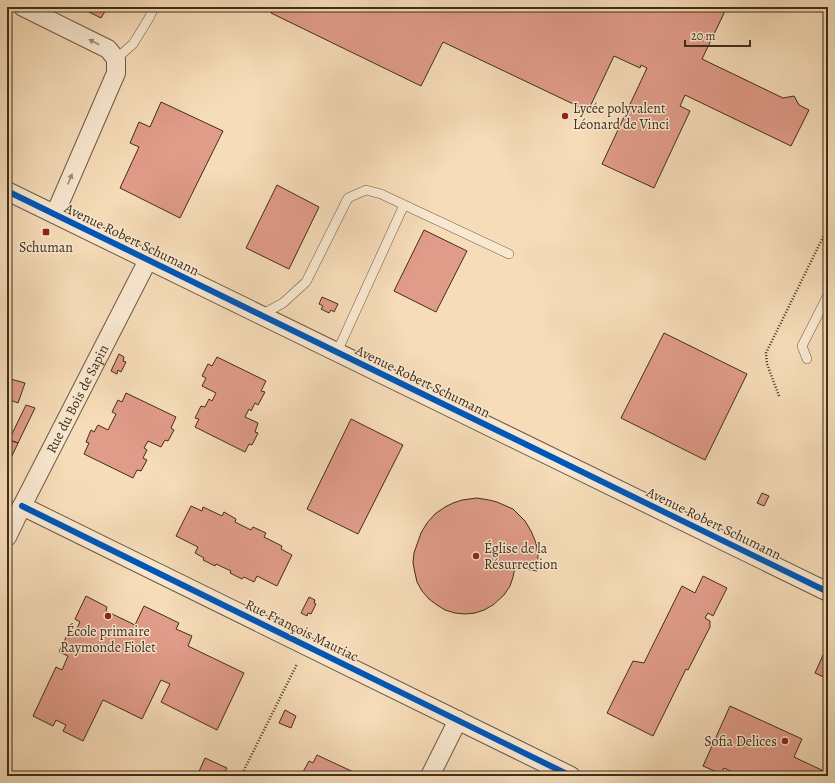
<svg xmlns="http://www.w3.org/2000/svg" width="835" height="783" font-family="Alegreya,serif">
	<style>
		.building { fill: #e09b89; stroke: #402e19 }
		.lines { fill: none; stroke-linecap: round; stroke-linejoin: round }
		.lane-casing { stroke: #6e5a41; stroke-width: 10 }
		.street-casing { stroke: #6e5a41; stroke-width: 20 }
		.path { stroke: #402e19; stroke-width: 2.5; stroke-dasharray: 1 2; stroke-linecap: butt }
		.lane { stroke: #f9e8d1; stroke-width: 9 }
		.street { stroke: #f9e8d1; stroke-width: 18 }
		.cycleway-casing { stroke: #f9e8d1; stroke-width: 8 }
		.cycleway { stroke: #0057b8; stroke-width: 6 }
		.oneway { fill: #9c8b75 }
		.poi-dot { fill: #8f2418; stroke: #f9e8d1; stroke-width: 1.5 }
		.labels { text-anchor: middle; stroke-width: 3; stroke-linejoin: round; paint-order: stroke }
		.poi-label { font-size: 14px; fill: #402e19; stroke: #f9e8d1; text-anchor: start }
		.street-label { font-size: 14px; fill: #402e19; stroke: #f9e8d1 }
	</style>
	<rect width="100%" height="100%" fill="#f6dcb8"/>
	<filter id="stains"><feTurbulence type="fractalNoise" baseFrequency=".005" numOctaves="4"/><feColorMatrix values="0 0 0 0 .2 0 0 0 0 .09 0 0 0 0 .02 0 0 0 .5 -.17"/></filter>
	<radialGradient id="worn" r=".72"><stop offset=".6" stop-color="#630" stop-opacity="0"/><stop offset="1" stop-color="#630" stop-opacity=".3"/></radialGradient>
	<path class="building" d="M91 7H105L107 8 101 18 89 12Z
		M274 7H727L702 59 783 98 794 96 799 105 809 110 791 146 685 95 680 106 690 111 654 188 602 164 647 68 641 65 640 68 614 56 588 111 443 42 421 86 271 13Z
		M161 102 223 131 180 218 120 188 139 147 130 143 139 122 150 127Z
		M277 185 319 207 289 269 246 248Z
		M424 230 467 251 436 312 394 291Z
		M322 297 338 304 334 312 331 310 329 313 321 309 323 306 319 304Z
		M664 333 747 374 705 460 621 418Z
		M119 354 124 357 123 361 126 362 121 372 118 370 117 374 111 371Z
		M217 357 266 381 261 391 265 392 258 405 255 403 251 411 249 409 245 417 258 423 255 432 258 433 252 445 249 444 245 452 195 427 199 419 195 418 201 406 205 407 209 399 212 401 216 393 202 386 206 378 202 376 208 364 212 366Z
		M7 378 25 383 18 403 7 399Z
		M126 393 176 417 171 428 174 430 168 441 165 440 161 447 148 441 144 448 147 450 143 458 147 460 141 471 137 470 133 478 84 454 89 443 86 442 91 430 94 432 98 425 108 430 116 414 112 412 118 400 122 402Z
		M26 405 35 408 18 443 9 440Z
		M351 419 403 445 358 534 307 509Z
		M7 439 18 443 11 458 7 456Z
		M762 493 769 496 764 506 757 503Z
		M477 498 489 500 497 502 513 509 525 521 531 531 536 543 538 555 537 571 515 567 513 577 510 586 504 595 493 605 484 610 475 613 465 614 455 613 445 610 437 605 429 599 422 591 417 582 415 573 413 563 414 553 421 533 427 523 435 514 445 507 453 503 462 500Z
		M191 506 202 511 203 507 222 516 224 512 236 519 235 522 251 530 253 527 266 533 264 537 282 546 281 549 292 555 277 586 257 576 254 582 244 577 242 579 230 573 231 571 216 564 215 566 203 560 204 558 195 553 198 547 176 536Z
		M703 576 727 588 713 616 708 613 705 618 710 621V627L688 670 686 669 653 736 607 713 633 661 644 663 682 586 695 593Z
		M86 596 107 607 106 611 135 625 144 606 179 623 176 629 192 636 188 646 244 673 217 730 161 702 170 684 161 680 142 719 103 700 83 741 63 731 66 725 56 720 53 726 33 716 56 667 62 670 68 656 59 652 70 629 75 632 80 622 75 619Z
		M309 597 315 600 314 603 316 604 311 614 308 613 307 616 301 613Z
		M828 644V679L815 673Z
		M730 706 802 739 794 757 828 773V776H741L724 768 721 774 703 766Z
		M285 710 296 716 291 728 279 723Z
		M317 755 362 776H307V774L303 772 309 761 313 763Z
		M205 758 227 768 223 776H197Z"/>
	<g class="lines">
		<defs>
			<path id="lane" d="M116 59 133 44 149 18 154 7
				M261 315 283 303 306 282 348 198 366 190 381 194 509 254
				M337 352 404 205
				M807 359 802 346 828 295"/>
			<g id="street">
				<path d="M23 7 108 49 116 59V73L55 214"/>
				<path d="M7 191 828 592"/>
				<path d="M22 506 571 776"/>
				<path id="s1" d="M7 537 22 506 148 260"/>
				<path d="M430 776 458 720"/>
			</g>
		</defs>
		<use href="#lane" class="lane-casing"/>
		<use href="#street" class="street-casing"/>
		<path class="path" d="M779 396 767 364 766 353 828 227
			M241 776 297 664"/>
		<use href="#lane" class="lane"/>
		<use href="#street" class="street"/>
		<defs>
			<path id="cycleway" d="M7 191 828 592
				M22 506 571 776"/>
		</defs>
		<use href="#cycleway" class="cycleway-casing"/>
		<use href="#cycleway" class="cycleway"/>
	</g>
	<defs><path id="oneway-solid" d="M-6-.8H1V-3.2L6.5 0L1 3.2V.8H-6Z"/></defs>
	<g class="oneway">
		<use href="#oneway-solid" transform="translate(94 42) rotate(-153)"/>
		<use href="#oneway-solid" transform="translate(70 179) rotate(-67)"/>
	</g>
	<g class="poi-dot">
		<circle cx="565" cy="116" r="4"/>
		<rect x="42" y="228" width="8" height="8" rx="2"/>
		<circle cx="476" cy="556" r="4"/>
		<circle cx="108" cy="616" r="4"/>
		<circle cx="785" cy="741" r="4"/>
	</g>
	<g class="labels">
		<g class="poi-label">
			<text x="573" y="113">Lycée polyvalent<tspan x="573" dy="16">Léonard de Vinci</tspan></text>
			<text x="46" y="252" text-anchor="middle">Schuman</text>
			<text x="484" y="553">Église de la<tspan x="484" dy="16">Résurrection</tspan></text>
			<text x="108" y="636" text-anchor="middle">École primaire<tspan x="108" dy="16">Raymonde Fiolet</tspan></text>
			<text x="777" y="746" text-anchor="end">Sofia Delices</text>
		</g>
		<g class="street-label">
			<text transform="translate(132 239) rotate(26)" y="5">Avenue Robert Schumann</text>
			<text transform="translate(423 381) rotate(26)" y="5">Avenue Robert Schumann</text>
			<text dy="5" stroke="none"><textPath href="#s1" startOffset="155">Rue du Bois de Sapin</textPath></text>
			<text transform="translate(714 523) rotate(26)" y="5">Avenue Robert Schumann</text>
			<text transform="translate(302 630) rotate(26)" y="5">Rue François Mauriac</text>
		</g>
	</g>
	<rect width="835" height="783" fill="none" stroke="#f6dcb8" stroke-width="24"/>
	<rect x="8" y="8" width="819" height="767" fill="none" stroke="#402e19" stroke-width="2"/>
	<rect x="12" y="12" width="811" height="759" fill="none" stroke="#402e19"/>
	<path d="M685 40v6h65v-6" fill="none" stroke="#402e19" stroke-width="2"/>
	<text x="691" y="40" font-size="12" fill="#402e19" stroke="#f9e8d1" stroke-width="3" paint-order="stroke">20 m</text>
	<rect width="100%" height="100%" filter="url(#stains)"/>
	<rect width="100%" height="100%" fill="url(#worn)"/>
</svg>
